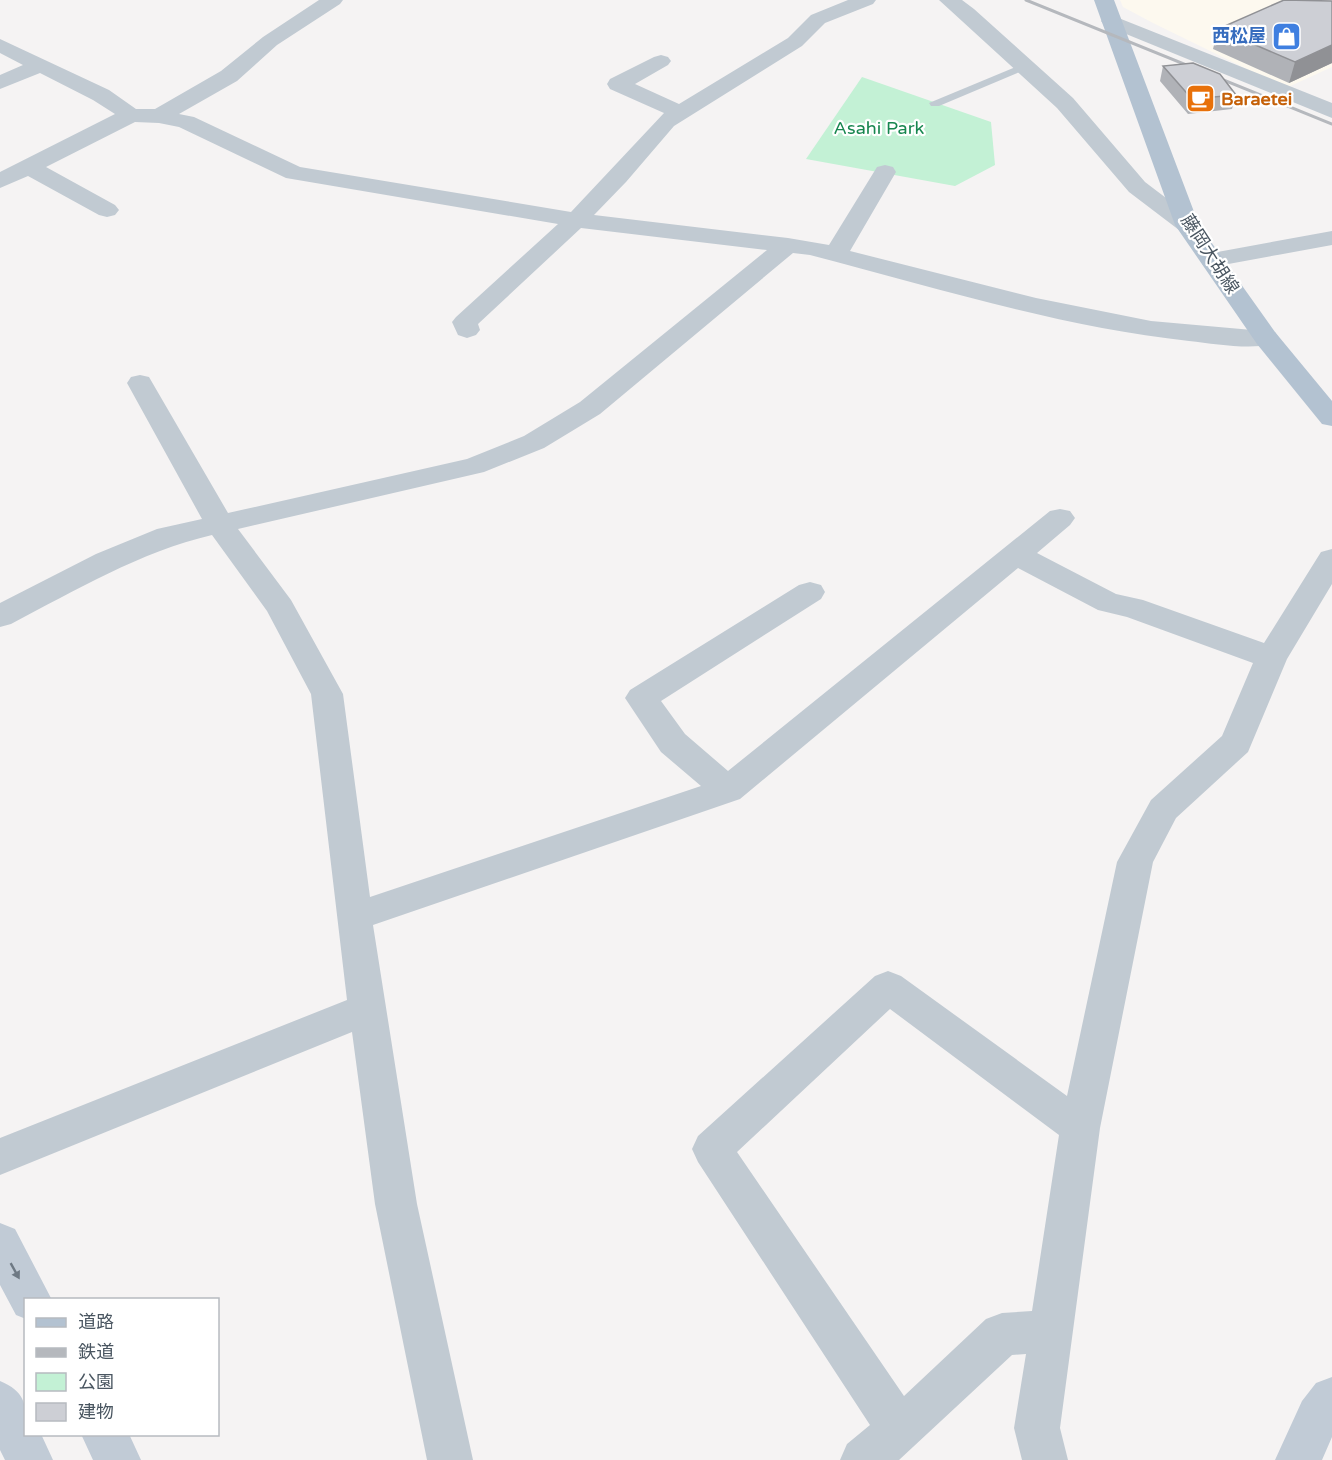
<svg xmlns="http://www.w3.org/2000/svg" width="1332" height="1460" font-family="'Varela Round','Noto Sans JP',sans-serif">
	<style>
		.commercial { fill: #fdf9ef }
		.green { fill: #c3f1d5 }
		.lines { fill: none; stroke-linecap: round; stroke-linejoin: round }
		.lane { fill: #c1cad2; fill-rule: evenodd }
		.street { fill: #c1cad2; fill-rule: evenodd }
		.secondary { fill: #c1cbd6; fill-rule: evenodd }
		.primary { fill: #b3c2d1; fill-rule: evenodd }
		.rail { stroke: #b5b8bd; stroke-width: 3 }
		.wall { fill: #b0b2b7 }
		.shaded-wall { fill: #909195 }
		.building { fill: #cdcfd5; stroke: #909195; stroke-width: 1.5 }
		.oneway { fill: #6e7984 }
		.labels { text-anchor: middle; stroke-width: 4.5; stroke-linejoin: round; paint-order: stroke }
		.far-shop-label { font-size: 18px; font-weight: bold; fill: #366cbe; stroke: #fff; text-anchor: end }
		.far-food-label { font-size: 18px; font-weight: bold; fill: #c56008; stroke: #fff; text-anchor: start }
		.far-park-label { font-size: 18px; fill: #17864f; stroke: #fff }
		.far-street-label { font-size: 18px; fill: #4a5661; stroke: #fff }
	</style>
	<rect width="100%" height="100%" fill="#f5f3f3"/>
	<path class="commercial" d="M1120 0H1302L1332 20V67L1286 88 1153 23 1123 7Z"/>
	<path class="green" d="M862 77 991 122 995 165 955 186 806 159Z"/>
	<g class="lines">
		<path class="lane" d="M1025 63 1031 66 1029 68 939 106H931L929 103Z"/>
		<path class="street" d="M319 0H343L340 4 277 45 237 81 179 114 194 117 300 167 571 212 664 113 610 89 607 84 610 79 654 57 661 55 668 57 671 61 668 65 635 84 679 104 788 38 811 15 848 0H876L873 4 825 23 802 46 674 126 626 182 594 215 788 238 829 245 877 167 885 165 893 167 896 172 850 251 1036 298 1151 321 1275 332 1279 338 1275 344C1248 350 1216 344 1189 341 1060 327 934 287 810 255L793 253 600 414 544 448 484 472 238 529 291 600 343 694 370 897 701 786 661 752 625 698 630 690 799 585 810 582 821 585 825 592 821 599 661 701 685 734 728 771 1050 511 1060 509 1070 511 1075 518 1070 525 1037 553 1116 594 1143 600 1264 643 1321 552 1332 549V584L1287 659 1248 752 1176 818 1153 862 1100 1128 1060 1428 1068 1460H1022L1014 1428 1026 1354 1012 1355 899 1460H840L847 1444 870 1425 698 1162 692 1149 698 1136 875 976 888 971 901 976 1067 1096 1117 862 1151 800 1222 736 1253 663 1127 617 1098 610 1018 568 740 799 373 925 417 1204 473 1460H427L375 1204 352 1032 0 1175V1138L347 1000 311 694 267 611 212 535C140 552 76 590 11 624L0 627V603L96 554 157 529 202 519 127 383 131 377 140 375 149 377 228 513 467 459 524 436 580 402 767 250 581 228 478 324 480 330 476 335 467 338 458 335 452 322 456 317 558 224 286 178 179 127 159 123 135 122 46 167 115 205 119 210 115 215 107 217 99 215 28 176 0 188V172L115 114 93 100 40 73 0 89V75L23 65 0 53V39L109 90 136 109H155L221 71 263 37ZM890 1009 1059 1135 1032 1311 1002 1313 986 1319 904 1396 737 1152Z
			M939 0H962L974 9 1073 98 1145 182 1195 220 1199 225 1195 230 1187 232 1179 230 1129 192 1057 108Z
			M1111 15 1332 103V118L1104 25 1101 21 1104 17Z
			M1332 231V245L1212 267 1203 265 1200 260 1203 255 1212 253Z"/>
		<path class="secondary" d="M0 1223 15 1229 52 1300H26V1319L16 1315 0 1285Z
			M1332 1377V1437L1322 1460H1275L1302 1401 1316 1383Z
			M0 1381C28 1393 26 1407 26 1434H41L53 1460H5L0 1450Z
			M81 1434H129L141 1460H93Z"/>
		<path class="primary" d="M1094 0H1114L1199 225 1275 332 1332 401V426L1322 424 1257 344 1175 225Z"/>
		<path class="rail" d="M1026 0 1332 124"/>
	</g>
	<path class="wall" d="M1332 1V63L1289 83 1213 49 1218 29Z
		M1163 66 1236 95 1232 109 1188 114 1160 81Z"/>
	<path class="shaded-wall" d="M1332 45V63L1289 83 1295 62Z"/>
	<path class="building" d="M1284 0 1332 1V45L1295 62 1218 29Z
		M1193 63 1220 74 1236 95 1192 99 1163 66Z"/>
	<defs><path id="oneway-solid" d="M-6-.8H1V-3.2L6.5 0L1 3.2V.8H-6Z" transform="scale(1.5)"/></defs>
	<use class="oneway" href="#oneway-solid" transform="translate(15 1271) rotate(61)"/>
	<defs>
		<symbol id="shop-square" viewBox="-11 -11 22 22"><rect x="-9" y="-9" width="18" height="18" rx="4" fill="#3f7fe0" stroke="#fff"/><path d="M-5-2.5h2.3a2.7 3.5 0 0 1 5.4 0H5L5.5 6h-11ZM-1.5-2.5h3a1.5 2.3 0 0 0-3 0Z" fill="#fff"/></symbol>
		<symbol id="cafe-square" viewBox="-11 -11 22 22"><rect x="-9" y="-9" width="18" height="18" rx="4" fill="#e8710a" stroke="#fff"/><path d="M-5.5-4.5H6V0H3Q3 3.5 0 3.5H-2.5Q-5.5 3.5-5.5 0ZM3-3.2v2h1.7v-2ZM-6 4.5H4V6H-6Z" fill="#fff"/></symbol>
	</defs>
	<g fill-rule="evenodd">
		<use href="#shop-square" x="1270" y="20" width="33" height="33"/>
		<use href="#cafe-square" x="1184" y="82" width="33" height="33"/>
	</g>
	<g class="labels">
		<g class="far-shop-label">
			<text x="1266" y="42">西松屋</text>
		</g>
		<g class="far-food-label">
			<text x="1221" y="105">Baraetei</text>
		</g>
		<g class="far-park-label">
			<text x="879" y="134">Asahi Park</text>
		</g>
		<g class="far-street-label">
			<text transform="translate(1210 254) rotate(57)" y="6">藤岡大胡線</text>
		</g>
	</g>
	<rect x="24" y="1298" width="195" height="138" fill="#ffffff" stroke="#b7bbc0" stroke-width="1.5"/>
	<rect x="36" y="1318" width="30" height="9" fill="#b3c2d1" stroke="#b7bbc0" stroke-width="1.5"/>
	<text x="78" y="1328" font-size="18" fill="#4a5661">道路</text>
	<rect x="36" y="1348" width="30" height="9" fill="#b5b8bd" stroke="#b7bbc0" stroke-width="1.5"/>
	<text x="78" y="1358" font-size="18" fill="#4a5661">鉄道</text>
	<rect x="36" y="1373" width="30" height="18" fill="#c3f1d5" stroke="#b7bbc0" stroke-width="1.5"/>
	<text x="78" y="1388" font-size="18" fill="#4a5661">公園</text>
	<rect x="36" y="1403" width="30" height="18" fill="#cdcfd5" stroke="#b7bbc0" stroke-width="1.5"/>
	<text x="78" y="1418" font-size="18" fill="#4a5661">建物</text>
</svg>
